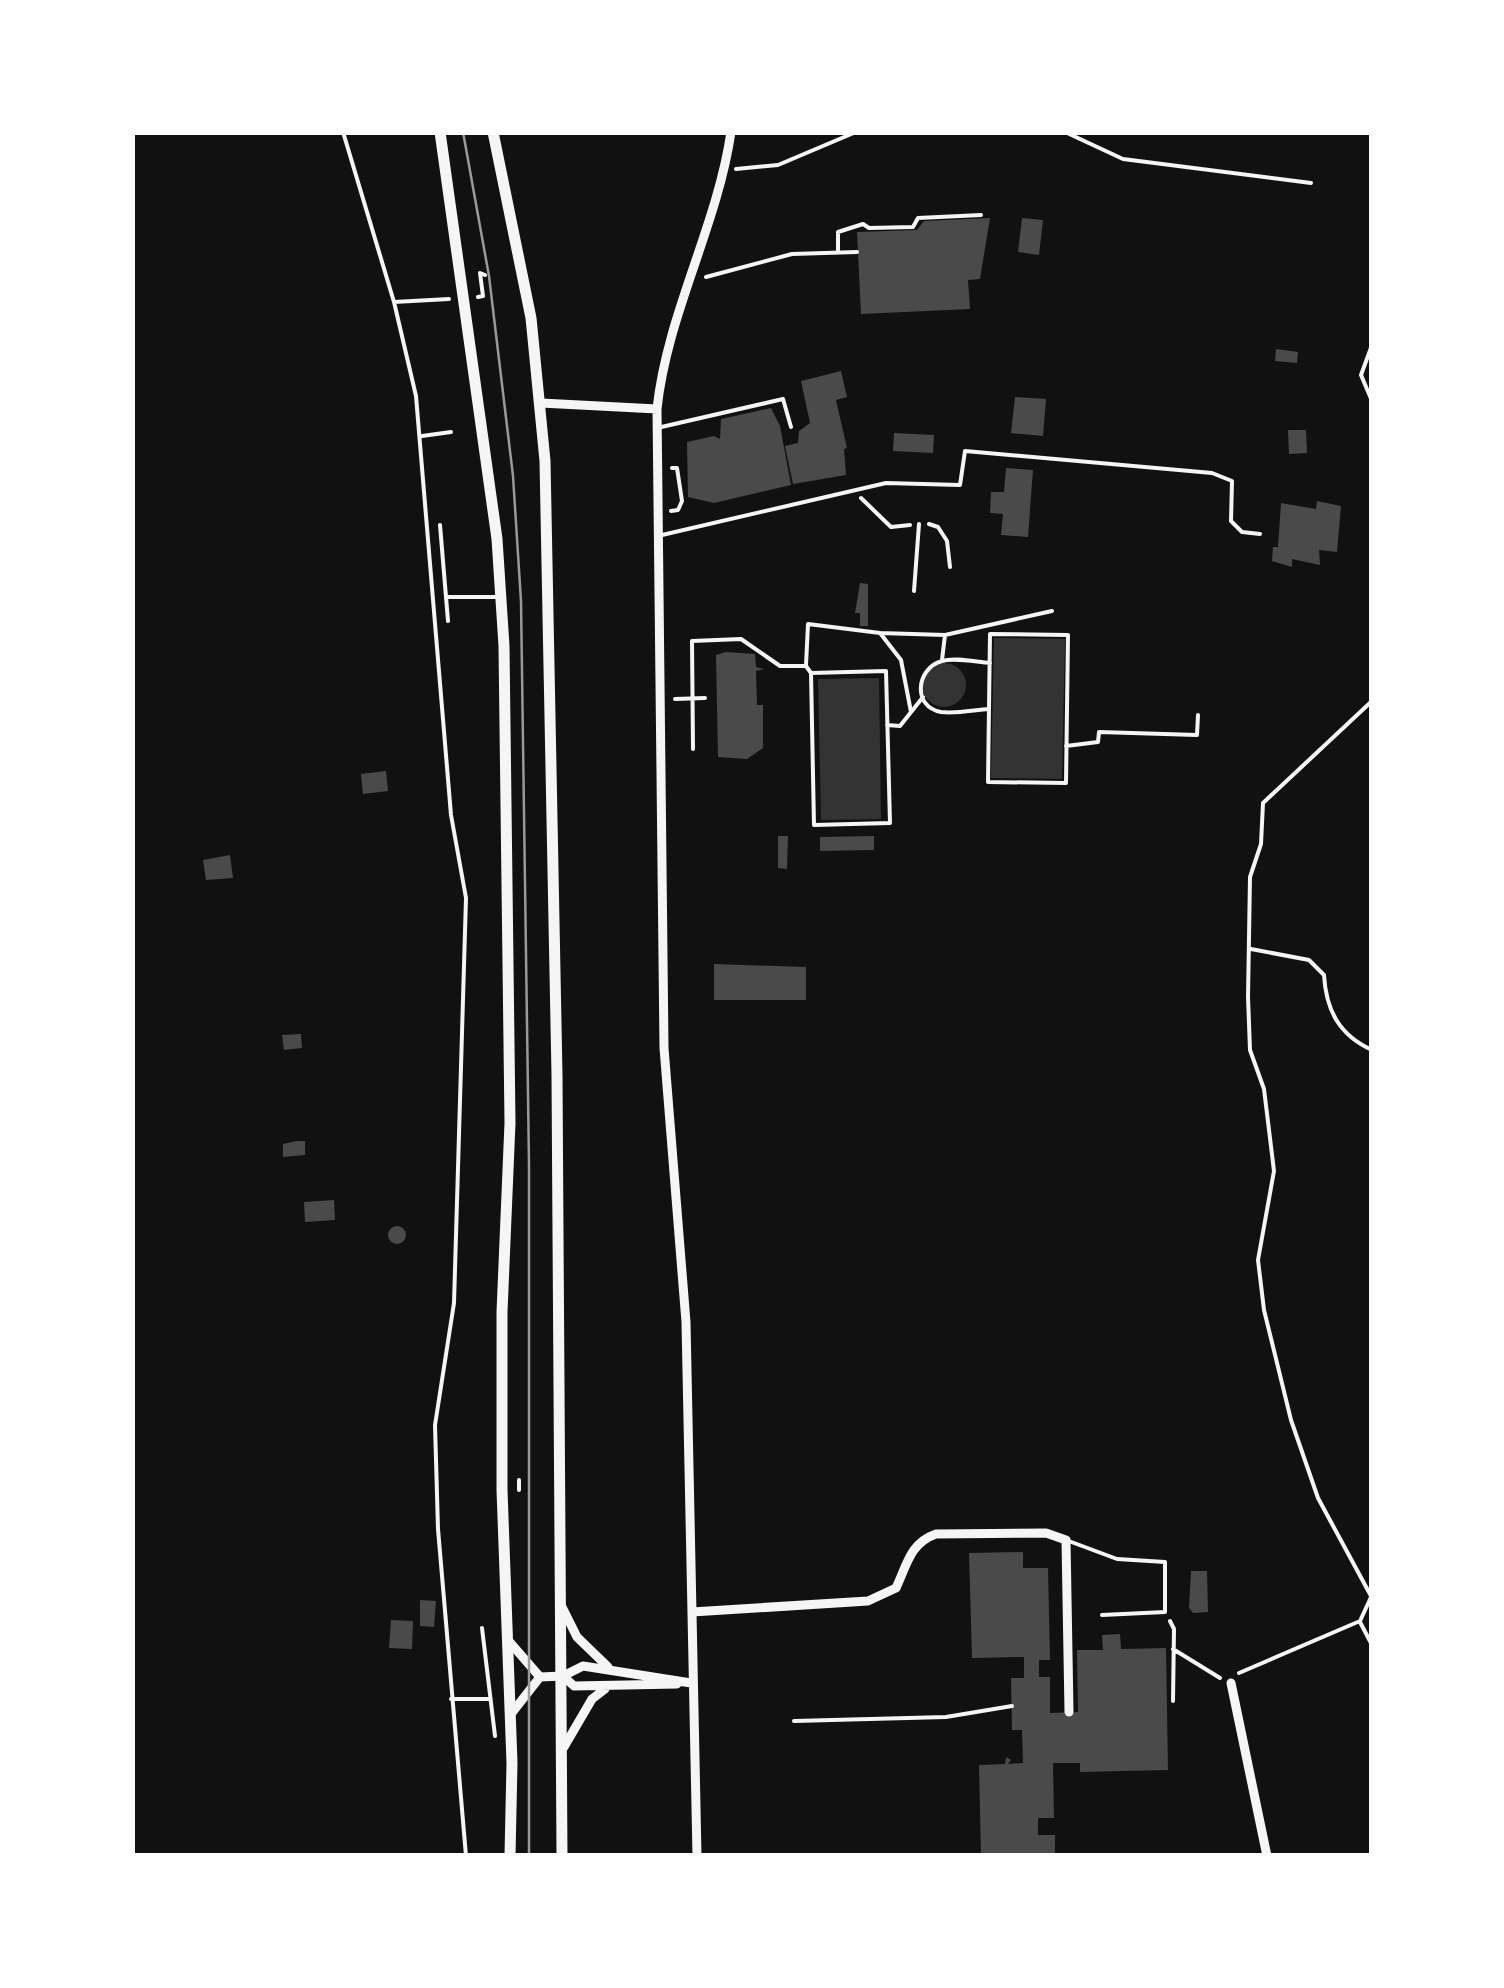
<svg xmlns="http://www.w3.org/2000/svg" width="1504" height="1988" font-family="Mulish,sans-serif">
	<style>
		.water { fill: #333 }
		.building { fill: #4a4a4a }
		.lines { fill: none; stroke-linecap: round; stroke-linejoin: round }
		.path { stroke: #f5f5f5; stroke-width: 4 }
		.service { stroke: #f5f5f5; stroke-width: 4 }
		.minor { stroke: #f5f5f5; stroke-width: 9 }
		.secondary { stroke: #f5f5f5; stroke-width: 11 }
		.tram { stroke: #9a9a9a; stroke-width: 2.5 }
	</style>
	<rect width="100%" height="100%" fill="#111"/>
	<path class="water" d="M994 638 1065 639 1062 779 991 778Z
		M922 685a22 22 0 1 1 44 0a22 22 0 1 1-44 0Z
		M879 678 881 819 821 820 818 679Z"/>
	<path class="building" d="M990 218 980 279 968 280 970 309 861 314 857 232 917 230 924 221Z
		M1022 218 1043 220 1039 255 1018 252Z
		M1276 349 1298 352 1297 363 1275 361Z
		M841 371 847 397 836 400 847 448 844 449 846 475 793 484 785 446 798 443 799 431 810 423 801 381Z
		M1015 397 1046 399 1043 436 1011 433Z
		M771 408 780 426 791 485 714 503 688 497 687 442 714 436 720 439 721 419Z
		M1288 430H1306L1307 453 1289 454Z
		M894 433 934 435 933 453 893 451Z
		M1006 468 1033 470 1028 537 1001 535 1003 514 990 513 991 492H1004Z
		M1317 501 1341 506 1337 552 1319 550 1320 565 1292 559V567L1272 561 1273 547H1278L1281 503 1316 509Z
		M860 583 868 584V626H860V613H855Z
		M726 652 755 654 756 667 764 669 756 671 757 705H763V748L747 759 718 757 716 655Z
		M386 771 388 791 363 794 361 774Z
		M778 836H788L787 869 778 868Z
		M874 836V850L820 851V837Z
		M230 855 233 878 206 880 203 860Z
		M714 964 806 967V1000H714Z
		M301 1034 302 1048 284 1050 282 1035Z
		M297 1141H305V1155L283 1157V1144Z
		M334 1200 335 1220 305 1222 304 1202Z
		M388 1235a9 9 0 1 1 18 0a9 9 0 1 1-18 0Z
		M1023 1552V1568H1048L1050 1660H1039V1677H1050V1713L1078 1712 1077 1650H1103L1102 1635 1120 1634 1121 1649 1166 1648 1168 1770 1080 1772V1763H1053L1054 1818H1038V1835H1055V1856H981L979 1765 1005 1764 1006 1757 1011 1760 1008 1764 1023 1763 1022 1730H1012L1011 1678H1024V1657L972 1658 969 1553Z
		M1191 1571H1207L1208 1612 1193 1613 1189 1608Z
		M420 1600 436 1601 434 1627 420 1626Z
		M391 1620 413 1621 412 1649 389 1648Z"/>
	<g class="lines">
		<path class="path" d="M343 132 394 302 416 396 451 815 466 898 454 1303 435 1425 438 1529 466 1856
			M1065 132 1123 159 1311 183
			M736 169 778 165 856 132
			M838 253V232L863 224 869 228 913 227 918 218 981 215
			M706 277 792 254 857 252
			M478 297 483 296 480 273 485 275
			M394 302 449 299
			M1372 345 1361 375 1372 401
			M422 436 451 432
			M861 498 891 527 910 525
			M671 511 678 510 682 501 677 468H672
			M929 524 938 527 947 541 950 567
			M880 633 945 635
			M990 634 1068 635 1066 783 988 782Z
			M942 660 945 635 1052 611
			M806 665 808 624 880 633 901 660 911 712
			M675 699 705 698
			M989 709C974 710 956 714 941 712 912 707 916 668 942 661 955 657 976 662 990 663
			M887 725 900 726 923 697
			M1066 746 1098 742 1099 732 1197 735 1198 715
			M693 749 692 641 741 639 780 666H806L811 673 886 671 890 823 814 825 811 673
			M1251 949 1309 960 1324 975C1326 1010 1339 1035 1372 1050
			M519 1480V1490
			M1371 1596 1318 1498 1291 1420 1264 1310 1258 1260 1274 1171 1264 1089 1250 1050 1248 997 1250 877 1261 844 1263 803 1372 701
			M1170 1621 1174 1629 1173 1701
			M1360 1622 1372 1645
			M482 1628 495 1736
			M1173 1649 1220 1678
			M1239 1673 1360 1621 1372 1595
			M451 1699H490
			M794 1721 946 1717 1012 1706"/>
		<path class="service" d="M657 428 783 399 791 427
			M440 525 446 597
			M662 535 886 483 960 485 965 451 1212 473 1232 481 1231 521 1242 532 1260 534
			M914 591 919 524
			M448 621 446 597H497
			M1066 1540 1117 1559 1165 1562V1612L1102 1615"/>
		<path class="minor" d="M541 403 657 409
			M562 1607 577 1637 608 1667
			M692 1612 868 1601 896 1588C907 1565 910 1543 936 1534L1046 1533 1066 1540 1069 1712
			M507 1639 540 1677 563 1676 583 1666 691 1683
			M563 1676 574 1686 677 1684
			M1231 1683 1267 1856
			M511 1714 540 1677
			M564 1747 592 1699 605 1689
			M697 1856 686 1322 664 1048 657 409C667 314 717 227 731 132"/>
		<path class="secondary" d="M440 132 497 539 504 646 510 1123 502 1312V1490L512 1763 510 1856
			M493 132 531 318 545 461 557 1075 562 1856"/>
		<path class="tram" d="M463 132 489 276 513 476 521 601 529 1164V1856"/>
	</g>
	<rect width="1504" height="1988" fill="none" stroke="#ffffff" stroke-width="270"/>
</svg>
